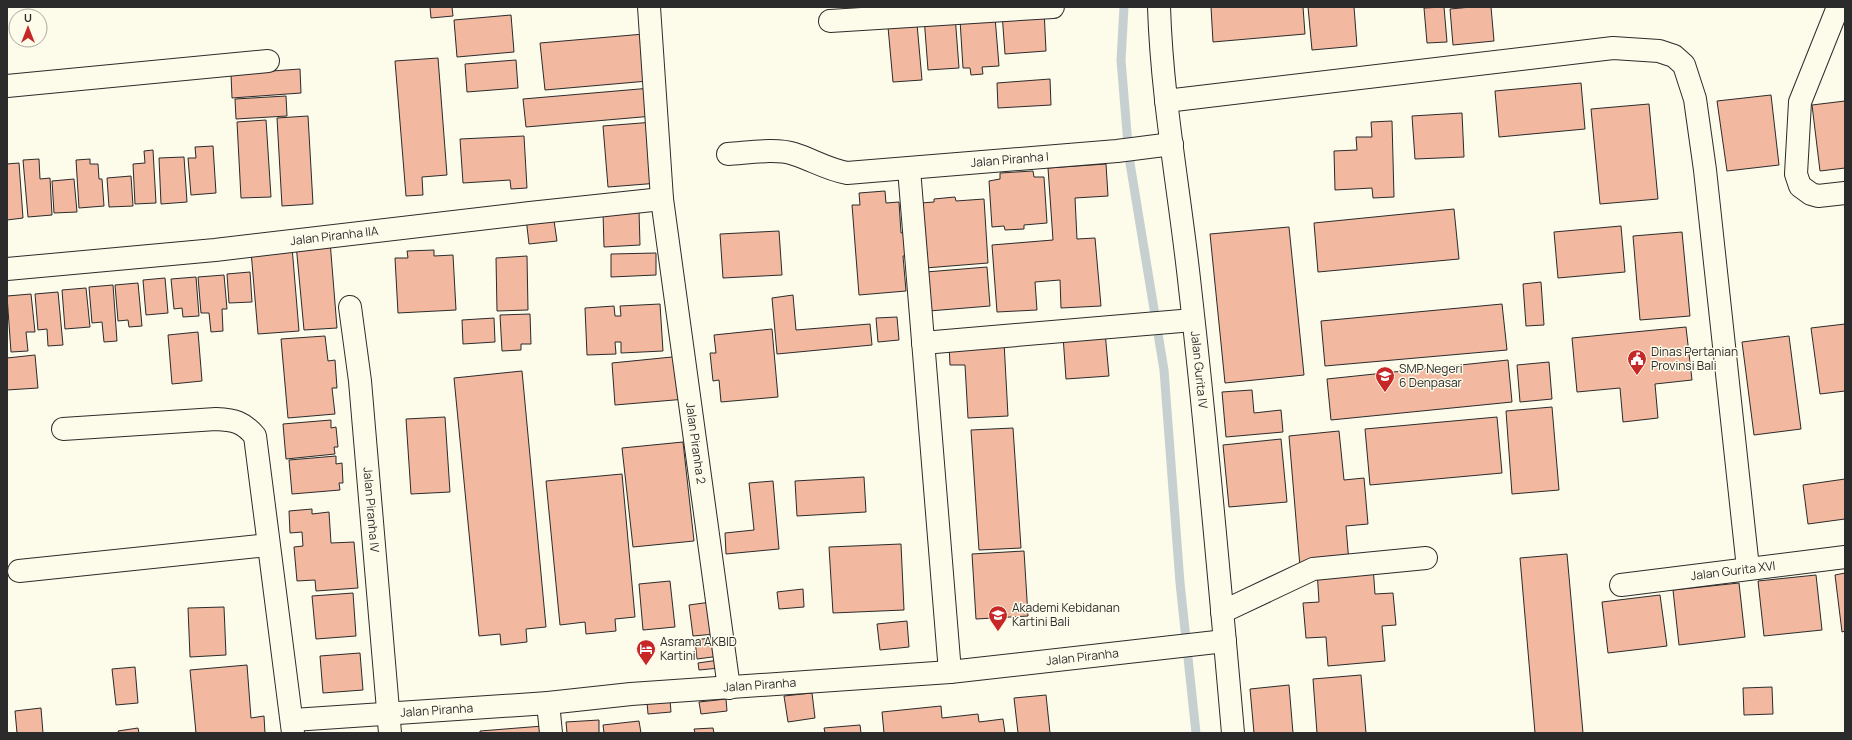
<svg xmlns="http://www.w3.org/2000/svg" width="1852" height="740" font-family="Manrope,sans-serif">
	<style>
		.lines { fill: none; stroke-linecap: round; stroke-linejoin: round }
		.stream { stroke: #c7d0d0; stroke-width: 9 }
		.building { fill: #f2b8a0; stroke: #2b2b2b }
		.minor-casing { stroke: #2b2b2b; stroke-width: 24 }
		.minor { stroke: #fdfbea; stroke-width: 22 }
		.labels { text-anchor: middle; stroke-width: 3; stroke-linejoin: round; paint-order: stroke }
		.street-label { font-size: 12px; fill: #2b2b2b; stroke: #fdfbea }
		.poi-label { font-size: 12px; fill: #2b2b2b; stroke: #fdfbea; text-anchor: start }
	</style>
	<rect width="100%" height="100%" fill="#fdfbea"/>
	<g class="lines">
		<path class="stream" d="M1124 7 1121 60 1129 157 1164 370 1180 583 1196 733"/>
	</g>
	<path class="building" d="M430 7H452L453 16 431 18Z
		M1211 7H1303L1305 34 1213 42Z
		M1308 7H1354L1357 46 1312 50Z
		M1444 7 1447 42 1427 43 1424 8Z
		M1471 7H1491L1494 41 1453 45 1450 9Z
		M1044 10 1046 51 1005 54 1002 13Z
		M511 15 514 52 457 57 454 20Z
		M955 15 959 68 928 70 924 17Z
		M995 17 999 66 982 67 983 74 971 75 970 68H963L960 20Z
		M917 24 922 80 893 82 888 27Z
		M644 34 648 81 545 90 540 43Z
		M438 58 447 175 422 177 423 195 406 196 395 61Z
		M516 60 518 88 467 92 465 64Z
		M300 69 301 93 232 98 231 74Z
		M1050 79 1051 105 998 108 997 83Z
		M1581 83 1585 129 1499 137 1495 91Z
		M651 88 653 116 526 127 523 99Z
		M1771 95 1779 165 1727 171 1717 101Z
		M286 96 287 116 236 119 235 99Z
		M1845 101V168L1820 171 1812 105Z
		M1649 104 1658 199 1600 204 1591 109Z
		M1462 113 1464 157 1415 159 1412 116Z
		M308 116 313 204 282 206 277 118Z
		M266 120 271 197 241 198 237 122Z
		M1392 121 1394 197 1373 198 1372 188 1335 190 1334 151 1357 150 1356 137H1372L1371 122Z
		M654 122 659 183 608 187 603 126Z
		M524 136 527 188 511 189 510 180 463 183 460 139Z
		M213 146 216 193 191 195 188 158H196L195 147Z
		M153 150 156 203 135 204 133 164 145 163 144 151Z
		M184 157 187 202 161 204 159 158Z
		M39 159 40 179 50 178 52 215 28 217 23 160Z
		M90 159V164H98L99 179H102L104 206 79 208 76 160Z
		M19 163 23 218 7 220V164Z
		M1106 164 1108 196 1075 198 1077 239 1095 238 1101 306 1061 308 1060 280 1035 282 1037 310 997 312 992 245 1053 240 1048 168Z
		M1033 171 1034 177H1044L1047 223 1024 225V229L1005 230 1004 226 992 227 989 181 1000 179V173Z
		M131 176 133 206 109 207 107 178Z
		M74 179 77 212 54 213 52 181Z
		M885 191 886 203 899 202 901 233 910 232 912 255 903 256 906 291 859 295 852 205H860L859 193Z
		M955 197 956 201 984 199 988 263 925 268 921 203 934 202V199Z
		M1454 209 1459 259 1318 272 1314 223Z
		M639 211 640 245 604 247 603 213Z
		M553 214 557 241 529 244 526 218Z
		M1621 226 1625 272 1558 278 1554 232Z
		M1289 227 1304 375 1225 383 1210 234Z
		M779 231 782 275 723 278 720 234Z
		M1682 232 1690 316 1640 320 1633 236Z
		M330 241 337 328 304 330 296 244Z
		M292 247 299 331 258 334 251 251Z
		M434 250V256L453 255 456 310 398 313 395 258H408L407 251Z
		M656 253V275L611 277V254Z
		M527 256 528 310 497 311 496 258Z
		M987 267 990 306 929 311 926 272Z
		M250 272 252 302 229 303 227 274Z
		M224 275 227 309H222L223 331 211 332 209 313H201L198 277Z
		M196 277 199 316 183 317 182 308 174 309 171 279Z
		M165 278 168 313 146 315 143 280Z
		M1541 282 1544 325 1526 326 1523 284Z
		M138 283 142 326 129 327 128 320 118 321 115 285Z
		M113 285 117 341 104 342 102 322 92 323 89 287Z
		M86 288 90 327 65 329 62 290Z
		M58 292 63 345 48 346 47 329 38 330 35 294Z
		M31 294 35 332H26L28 351 11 352 7 296Z
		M793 295 796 330 870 324 872 345 777 354 772 298Z
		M660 304 663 351 621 353V342H615L616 354 587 355 585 308 614 306 615 316H621L620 306Z
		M1502 304 1507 350 1325 366 1321 321Z
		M530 314 531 344H521V350L502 351 500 315Z
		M897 317 899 340 878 342 876 318Z
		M494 318 495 342 463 344 462 320Z
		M1845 324V391L1820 394 1811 328Z
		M1686 327 1692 380 1655 384 1658 418 1623 422 1620 388 1577 392 1572 338Z
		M772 329 778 397 721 402 719 380 713 381 710 353H716L714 335Z
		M198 332 202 381 172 384 168 335Z
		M1105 332 1109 376 1066 379 1063 336Z
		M325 336 328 361 335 360 337 388H332L335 414 288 418 281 339Z
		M1789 336 1801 429 1754 435 1742 342Z
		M1004 342 1008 416 968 418 965 365H950L949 345Z
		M35 355 38 388 7 390V358Z
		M682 356 686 399 615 405 612 363Z
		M1508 360 1512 402 1331 420 1327 379Z
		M1549 362 1552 399 1520 402 1517 365Z
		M522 371 546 627 526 629 527 642 501 645 500 634 479 636 454 378Z
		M1252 390 1254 413 1281 410 1283 432 1226 437 1222 392Z
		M1552 407 1559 490 1512 494 1506 411Z
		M445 417 450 492 411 494 406 419Z
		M1497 417 1502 473 1370 485 1365 429Z
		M331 420V428L336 427 338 447H334L335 454 286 459 283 424Z
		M1013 428 1021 548 979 550 971 430Z
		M1339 431 1344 480 1364 478 1368 524 1346 526 1349 563 1300 567 1289 436Z
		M1281 439 1287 502 1229 507 1223 445Z
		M683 442 694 541 633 547 622 448Z
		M336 456V464L342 463 343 483H339L340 490 292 494 289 460Z
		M622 474 635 617 615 619 616 631 586 634 585 622 560 625 546 481Z
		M864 477 866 512 797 516 795 481Z
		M1845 479V519L1808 524 1803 485Z
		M773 481 779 549 726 554 725 533 754 530 749 483Z
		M312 509V514L329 512 331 543 354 542 358 588 316 591 315 580 297 581 294 547 303 546 302 532 290 533 289 511Z
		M901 544 904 610 833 613 829 547Z
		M1024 551 1028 616 976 619 972 554Z
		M1567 554 1583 733H1535L1520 558Z
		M1373 566 1375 594 1393 593 1396 625 1382 626 1385 661 1328 666 1326 637 1306 638 1303 603 1319 602 1317 570Z
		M1845 573V631L1842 632 1835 575Z
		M1816 575 1822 630 1764 636 1758 581Z
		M670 581 675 627 643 630 639 584Z
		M1739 583 1745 637 1679 645 1673 590Z
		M803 589 804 607 779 609 777 592Z
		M353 593 356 636 316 639 312 596Z
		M1660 595 1667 646 1608 653 1602 602Z
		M711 602 715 634 693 636 689 605Z
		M224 607 226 655 190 657 188 608Z
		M907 621 909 647 880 650 877 624Z
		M718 637 720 656 697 659 695 640Z
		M360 653 363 690 323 693 320 656Z
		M719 660 720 668 699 670 698 663Z
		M247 665 251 718 264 716 265 733H196L190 670Z
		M135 667 138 703 116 705 112 669Z
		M1361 675 1366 733H1317L1313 679Z
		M1289 685 1293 733H1254L1250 689Z
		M1772 687 1773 714 1744 715 1743 688Z
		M812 693 815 718 788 722 784 696Z
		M1046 695 1050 733H1018L1014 698Z
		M726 699 727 711 701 714 699 702Z
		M670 700 671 712 648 714 647 702Z
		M941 706 942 718 978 714 979 722 1003 719 1005 733H884L882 712Z
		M41 708 43 733H17L15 711Z
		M599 720V733H567L566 722Z
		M639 721 641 733H604L603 725Z
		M860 725 861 733H825L824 728Z
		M543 726V733H480V731Z
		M138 728 139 733H119L118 731Z
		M713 728 714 733H695L694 729Z"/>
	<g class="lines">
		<defs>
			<g id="minor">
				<path id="s1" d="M649 7 662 199 729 688"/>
				<path id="s2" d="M1159 7C1162 101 1180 194 1190 288 1207 436 1220 584 1233 733"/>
				<path d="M1838 7 1800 102 1796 174 1800 186 1811 194 1818 196 1845 193"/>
				<path d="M830 21 1053 7"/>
				<path d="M7 86 268 61"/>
				<path d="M1166 101 1613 48 1659 51 1674 56 1684 65 1695 99 1705 170 1748 568"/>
				<path id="s3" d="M728 154C747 153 776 148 794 154 813 160 826 169 847 173L1117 151 1172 144"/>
				<path d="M909 169 950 672"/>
				<path id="s4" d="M7 269 215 250 530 213 662 199"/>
				<path id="s5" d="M350 307 360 381 390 733"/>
				<path d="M923 343 1193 320"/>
				<path d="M63 429 216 419C235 420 243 422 255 436L293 733"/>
				<path d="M19 571 268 545"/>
				<path id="s6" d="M1621 585 1845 557"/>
				<path d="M1222 612 1313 569 1426 558"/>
				<path d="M548 703 551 733"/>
				<path id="s7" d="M293 720 548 703 631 694 950 672 1225 641"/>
			</g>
		</defs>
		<use href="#minor" class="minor-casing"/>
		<use href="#minor" class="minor"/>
	</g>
	<defs>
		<symbol id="civic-pin" viewBox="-11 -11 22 30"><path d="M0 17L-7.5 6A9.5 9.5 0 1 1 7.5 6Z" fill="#c62828" stroke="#fdfbea"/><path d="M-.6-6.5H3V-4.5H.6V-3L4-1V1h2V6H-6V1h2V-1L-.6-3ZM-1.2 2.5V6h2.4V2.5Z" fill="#fff"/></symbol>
		<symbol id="school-pin" viewBox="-11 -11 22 30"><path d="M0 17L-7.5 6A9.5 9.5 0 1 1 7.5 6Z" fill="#c62828" stroke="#fdfbea"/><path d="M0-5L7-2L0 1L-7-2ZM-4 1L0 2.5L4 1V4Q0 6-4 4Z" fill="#fff"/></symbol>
		<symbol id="university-pin" viewBox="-11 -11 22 30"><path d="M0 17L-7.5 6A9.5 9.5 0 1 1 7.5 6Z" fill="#c62828" stroke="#fdfbea"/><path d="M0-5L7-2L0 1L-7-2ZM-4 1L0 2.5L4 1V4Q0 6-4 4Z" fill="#fff"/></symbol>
		<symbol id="hotel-pin" viewBox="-11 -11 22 30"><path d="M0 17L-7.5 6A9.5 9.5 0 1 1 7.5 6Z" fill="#c62828" stroke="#fdfbea"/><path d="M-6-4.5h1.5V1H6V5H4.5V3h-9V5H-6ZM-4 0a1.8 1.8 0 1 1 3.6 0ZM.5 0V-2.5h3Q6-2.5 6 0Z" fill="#fff"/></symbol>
	</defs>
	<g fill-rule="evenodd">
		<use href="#civic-pin" x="1626" y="348" width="22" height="30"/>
		<use href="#school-pin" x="1374" y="365" width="22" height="30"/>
		<use href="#university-pin" x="987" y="604" width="22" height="30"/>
		<use href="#hotel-pin" x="635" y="638" width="22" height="30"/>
	</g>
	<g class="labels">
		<g class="street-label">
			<text dy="4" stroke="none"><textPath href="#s3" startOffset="286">Jalan Piranha I</textPath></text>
			<text dy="4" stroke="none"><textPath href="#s4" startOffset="329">Jalan Piranha IIA</textPath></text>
			<text dy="4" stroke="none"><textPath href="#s2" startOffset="365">Jalan Gurita IV</textPath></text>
			<text dy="4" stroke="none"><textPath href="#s1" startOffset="439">Jalan Piranha 2</textPath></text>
			<text dy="4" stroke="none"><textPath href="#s5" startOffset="204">Jalan Piranha IV</textPath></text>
			<text dy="4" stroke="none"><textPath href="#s6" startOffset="113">Jalan Gurita XVI</textPath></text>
			<text dy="4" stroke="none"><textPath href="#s7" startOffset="792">Jalan Piranha</textPath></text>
			<text dy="4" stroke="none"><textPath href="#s7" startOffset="468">Jalan Piranha</textPath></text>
			<text dy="4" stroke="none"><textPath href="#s7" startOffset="144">Jalan Piranha</textPath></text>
		</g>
		<g class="poi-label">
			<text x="1651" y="356">Dinas Pertanian<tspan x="1651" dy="14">Provinsi Bali</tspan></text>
			<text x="1399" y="373">SMP Negeri<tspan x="1399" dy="14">6 Denpasar</tspan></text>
			<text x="1012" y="612">Akademi Kebidanan<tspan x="1012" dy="14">Kartini Bali</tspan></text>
			<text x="660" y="646">Asrama AKBID<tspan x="660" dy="14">Kartini</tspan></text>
		</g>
	</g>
	<rect width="1852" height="740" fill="none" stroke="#2b2b2b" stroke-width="16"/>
	<g transform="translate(28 28)"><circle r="19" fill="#fdfbea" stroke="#a9a89e"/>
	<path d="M0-3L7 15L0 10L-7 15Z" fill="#c62828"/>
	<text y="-6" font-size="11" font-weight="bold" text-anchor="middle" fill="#2b2b2b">U</text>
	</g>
</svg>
